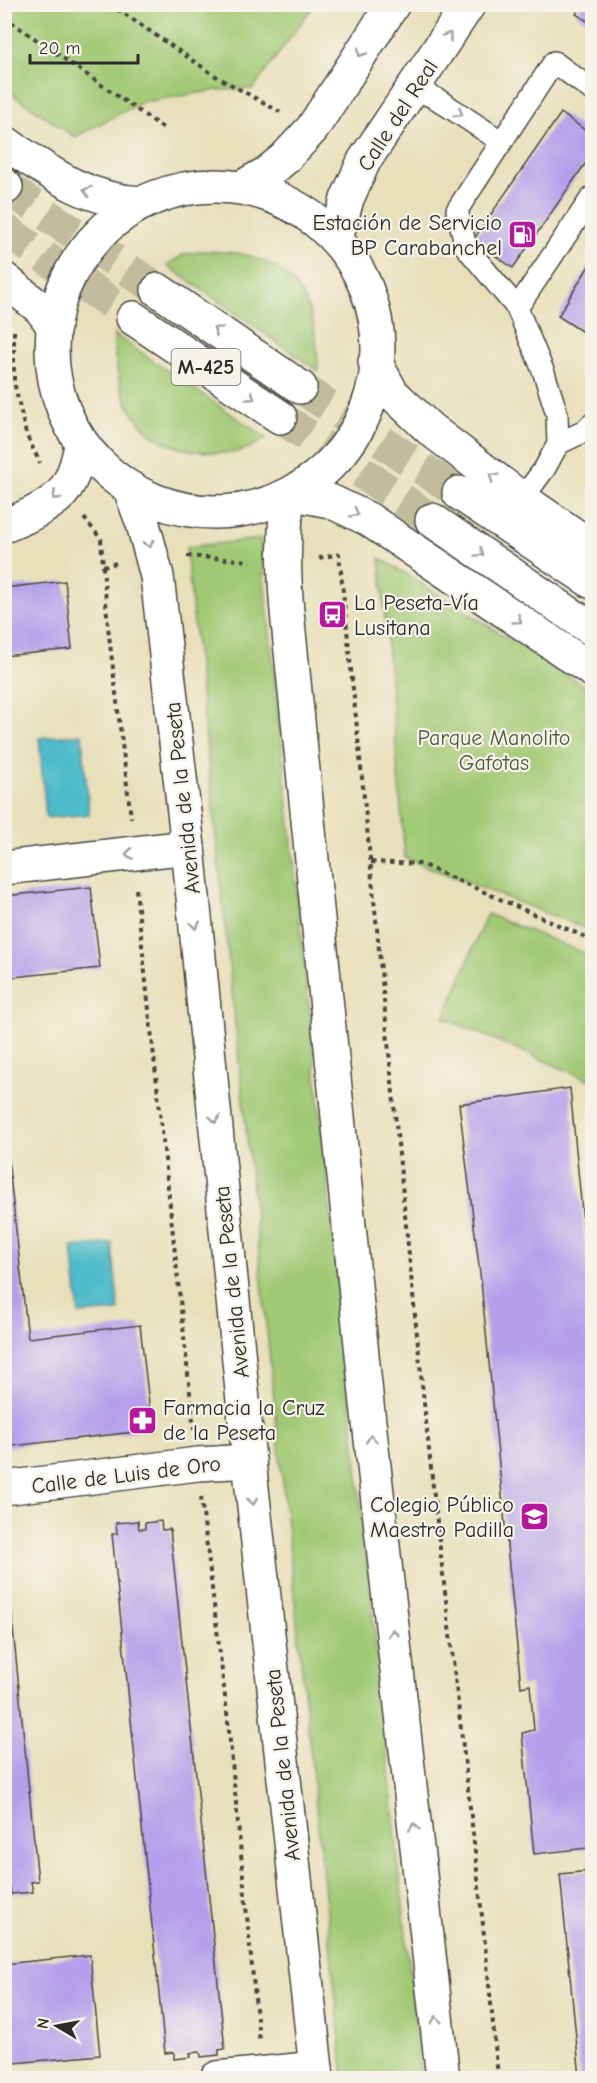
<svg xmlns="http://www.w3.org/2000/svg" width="597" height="2083" font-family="'Comic Neue',sans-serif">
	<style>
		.green { fill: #a1c974; stroke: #667a50; stroke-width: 1.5 }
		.water { fill: #4ebbc9; stroke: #3c737a; stroke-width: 1.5 }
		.building { fill: #b4a0ea }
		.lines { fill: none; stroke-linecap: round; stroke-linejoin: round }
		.primary-tunnel { stroke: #c2bc9e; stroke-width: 33; stroke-dasharray: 33 16; stroke-linecap: butt }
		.service-casing { stroke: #474641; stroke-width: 24 }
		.minor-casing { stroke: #474641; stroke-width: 36 }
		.tertiary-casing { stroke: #474641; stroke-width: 36 }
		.primary-casing { stroke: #474641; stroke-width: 36 }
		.path { stroke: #474641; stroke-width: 4; stroke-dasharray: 4.5 4.5; stroke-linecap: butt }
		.service { stroke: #fff; stroke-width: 21 }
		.minor { stroke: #fff; stroke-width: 33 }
		.tertiary { stroke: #fff; stroke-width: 33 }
		.primary { stroke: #fff; stroke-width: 33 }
		.oneway { stroke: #a0a0a0 }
		.labels { text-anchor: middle; stroke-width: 4.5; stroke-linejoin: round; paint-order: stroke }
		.shield { fill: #f7f3e8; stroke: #686764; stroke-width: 1.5 }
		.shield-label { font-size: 21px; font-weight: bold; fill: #2b2b2b }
		.street-label { font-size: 22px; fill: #2b2b2b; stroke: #f7f3e8 }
		.poi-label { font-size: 22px; fill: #2b2b2b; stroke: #f7f3e8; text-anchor: end }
		.park-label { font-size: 22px; fill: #4e5a41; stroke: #f7f3e8 }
	</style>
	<rect width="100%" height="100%" fill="#f7f3e8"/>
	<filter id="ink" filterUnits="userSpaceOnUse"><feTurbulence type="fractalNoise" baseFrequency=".0167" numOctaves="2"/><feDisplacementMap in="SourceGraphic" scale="12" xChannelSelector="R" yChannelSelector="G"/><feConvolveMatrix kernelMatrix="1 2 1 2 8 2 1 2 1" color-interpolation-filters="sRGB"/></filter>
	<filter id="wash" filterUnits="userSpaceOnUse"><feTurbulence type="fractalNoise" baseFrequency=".008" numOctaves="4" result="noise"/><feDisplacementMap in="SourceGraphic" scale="24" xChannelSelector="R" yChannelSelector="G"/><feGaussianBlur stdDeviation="1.35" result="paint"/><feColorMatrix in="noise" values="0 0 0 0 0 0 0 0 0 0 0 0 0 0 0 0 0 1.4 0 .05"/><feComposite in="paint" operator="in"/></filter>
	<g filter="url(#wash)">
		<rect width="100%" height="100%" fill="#e8e0bb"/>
		<path class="green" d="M4 5 5 4 314 5 253 89 217 90 142 102 75 137 5 89Z
			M203 251C217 252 233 251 246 255 304 271 318 316 318 371L167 265 183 255Z
			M114 334 266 438C243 454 233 454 205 452 135 447 115 397 114 334Z
			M260 539 421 2078H344L186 547Z
			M380 558 592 691V931L405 858Z
			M487 914 592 956V1081L444 1018Z"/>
		<path class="water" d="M82 734 89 814 46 818 39 738Z
			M112 1243 119 1311 79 1314 72 1247Z"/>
		<g id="blocks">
			<path class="building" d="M582 4H592V24L576 14Z
				M561 113 592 135V154L513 268 473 240Z
				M592 261V338L558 316Z
				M65 581 72 649 4 656V588Z
				M91 887 100 968 4 978V896Z
				M570 1088 591 1304 592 1303V2078H580L560 1874 590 1871 588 1848 534 1854 522 1733 534 1730 530 1685 521 1687 481 1282 459 1104Z
				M4 1140H6L28 1338 140 1325 152 1430 4 1447Z
				M138 1521 139 1529H145V1523L161 1521 162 1530 170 1529 225 2049 219 2050V2055L201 2057 200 2052 190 2053 191 2057 174 2059V2052L165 2053 112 1534H117L116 1523Z
				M4 1557H6L38 1881 31 1882 33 1892 11 1894 10 1886H4Z
				M90 1955 100 2055 4 2064V1964Z"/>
		</g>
	</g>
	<g filter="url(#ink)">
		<use href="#blocks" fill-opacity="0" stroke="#474641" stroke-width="1.5"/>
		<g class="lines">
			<path class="primary-tunnel" d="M6 187 158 290
				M4 229 133 318
				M300 387 459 493
				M280 417 432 520"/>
			<defs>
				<path id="service" d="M413 88 437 99 502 142
					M517 308 592 197
					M558 444 585 431 592 424
					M522 499 545 468 558 444 557 414 544 373 517 308 466 247 457 210 554 62 592 90"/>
				<path id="minor" d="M4 526C22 519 49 507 62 493 73 480 78 461 81 445
					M4 868 188 847
					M4 1488 198 1464 249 1461
					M217 2078 316 2068"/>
				<path id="tertiary" d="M246 185 267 173 284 159 312 129 393 4
					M52 349a163 163 0 1 1 326 0a163 163 0 1 1-326 0Z
					M338 232 347 199 364 161 469 4
					M130 489 143 524 157 576 188 847 249 1461 317 2078
					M287 502C283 542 284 582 288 622L367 1404 443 2078"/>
				<path id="primary" d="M4 142C50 173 87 201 143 203
					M4 185 6 187
					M4 279 41 309 54 327
					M158 290 300 387
					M133 318 280 417
					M375 362 392 393 430 429 522 499 592 547
					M459 493 592 582
					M300 495 330 501 368 519 592 670
					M432 520 592 629"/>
			</defs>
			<use href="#service" class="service-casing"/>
			<use href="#minor" class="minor-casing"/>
			<use href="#tertiary" class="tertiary-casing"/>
			<use href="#primary" class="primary-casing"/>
			<path class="path" d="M110 4 214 75 280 112
				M4 17 166 130
				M14 331V382L26 434 40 463
				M84 518 101 539 103 566 117 563
				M187 556 251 561
				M319 558 339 554C368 827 393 1101 421 1374 445 1609 477 1843 498 2078
				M103 566 108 627 131 818
				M371 862 421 864 592 940
				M136 889 194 1430
				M201 1497 228 1721 259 2039"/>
			<use href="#service" class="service"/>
			<use href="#minor" class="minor"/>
			<use href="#tertiary" class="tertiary"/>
			<use href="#primary" class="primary"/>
		</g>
		<defs><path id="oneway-chevron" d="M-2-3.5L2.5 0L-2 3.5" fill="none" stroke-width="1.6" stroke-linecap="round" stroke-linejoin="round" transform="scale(1.5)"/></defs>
		<g class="oneway">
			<use href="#oneway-chevron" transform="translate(448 36) rotate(-56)"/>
			<use href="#oneway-chevron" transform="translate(361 53) rotate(123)"/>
			<use href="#oneway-chevron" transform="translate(459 113) rotate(34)"/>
			<use href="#oneway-chevron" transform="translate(87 191) rotate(-163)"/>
			<use href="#oneway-chevron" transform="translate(217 330) rotate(-146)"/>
			<use href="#oneway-chevron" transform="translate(251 397) rotate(34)"/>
			<use href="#oneway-chevron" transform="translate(493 477) rotate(-143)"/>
			<use href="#oneway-chevron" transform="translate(56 496) rotate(139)"/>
			<use href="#oneway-chevron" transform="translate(355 513) rotate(27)"/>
			<use href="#oneway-chevron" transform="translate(149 544) rotate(75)"/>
			<use href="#oneway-chevron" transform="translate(480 553) rotate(34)"/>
			<use href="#oneway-chevron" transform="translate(518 620) rotate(34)"/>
			<use href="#oneway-chevron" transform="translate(129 854) rotate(171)"/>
			<use href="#oneway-chevron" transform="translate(195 925) rotate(84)"/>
			<use href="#oneway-chevron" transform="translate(215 1119) rotate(84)"/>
			<use href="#oneway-chevron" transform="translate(371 1439) rotate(-96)"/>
			<use href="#oneway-chevron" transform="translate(253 1501) rotate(84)"/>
			<use href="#oneway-chevron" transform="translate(393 1633) rotate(-96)"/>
			<use href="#oneway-chevron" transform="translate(414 1827) rotate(-96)"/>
			<use href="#oneway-chevron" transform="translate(436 2020) rotate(-96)"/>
		</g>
	</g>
	<defs>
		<symbol id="fuel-square" viewBox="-11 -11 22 22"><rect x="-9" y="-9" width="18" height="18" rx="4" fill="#b5179e" stroke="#f7f3e8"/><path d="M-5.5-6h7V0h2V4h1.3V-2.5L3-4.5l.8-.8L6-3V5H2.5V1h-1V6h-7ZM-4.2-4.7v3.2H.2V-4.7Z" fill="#fff"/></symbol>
		<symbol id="bus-square" viewBox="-11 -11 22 22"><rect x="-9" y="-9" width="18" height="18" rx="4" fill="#b5179e" stroke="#f7f3e8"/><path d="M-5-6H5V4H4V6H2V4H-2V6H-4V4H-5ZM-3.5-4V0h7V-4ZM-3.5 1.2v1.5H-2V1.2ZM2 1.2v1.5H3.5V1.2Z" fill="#fff"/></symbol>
		<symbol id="pharmacy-square" viewBox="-11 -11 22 22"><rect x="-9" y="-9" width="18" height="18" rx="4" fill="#b5179e" stroke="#f7f3e8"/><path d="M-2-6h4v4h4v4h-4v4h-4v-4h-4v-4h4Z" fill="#fff"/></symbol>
		<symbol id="school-square" viewBox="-11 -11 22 22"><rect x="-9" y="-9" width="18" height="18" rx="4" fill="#b5179e" stroke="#f7f3e8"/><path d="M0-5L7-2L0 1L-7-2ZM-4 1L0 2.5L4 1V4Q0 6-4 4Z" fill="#fff"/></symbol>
	</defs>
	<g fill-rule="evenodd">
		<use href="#fuel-square" x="506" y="218" width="33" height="33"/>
		<use href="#bus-square" x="316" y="598" width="33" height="33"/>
		<use href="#pharmacy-square" x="126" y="1404" width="33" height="33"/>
		<use href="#school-square" x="518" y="1500" width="33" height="33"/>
	</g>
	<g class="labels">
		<rect class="shield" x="171.5" y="349" width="69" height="36" rx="4.5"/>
		<g class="shield-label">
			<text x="206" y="374">M-425</text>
		</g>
		<g class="street-label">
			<text transform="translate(397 115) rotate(-57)" y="8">Calle del Real</text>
			<text transform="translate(182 798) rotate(-96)" y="8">Avenida de la Peseta</text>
			<text transform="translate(231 1282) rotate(-96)" y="8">Avenida de la Peseta</text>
			<text transform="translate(126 1474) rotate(-7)" y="8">Calle de Luis de Oro</text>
			<text transform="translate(282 1765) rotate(-96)" y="8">Avenida de la Peseta</text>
		</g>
		<g class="poi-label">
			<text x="502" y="230">Estación de Servicio<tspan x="502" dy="25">BP Carabanchel</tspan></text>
			<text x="354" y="610" text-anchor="start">La Peseta-Vía<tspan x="354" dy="25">Lusitana</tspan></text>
			<text x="163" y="1415" text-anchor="start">Farmacia la Cruz<tspan x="163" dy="25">de la Peseta</tspan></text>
			<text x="514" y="1512">Colegio Público<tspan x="514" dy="25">Maestro Padilla</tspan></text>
		</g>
		<g class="park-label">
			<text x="494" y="745">Parque Manolito<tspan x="494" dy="25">Gafotas</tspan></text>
		</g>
	</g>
	<rect width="597" height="2083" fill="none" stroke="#f7f3e8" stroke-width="24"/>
	<g transform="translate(57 2026) rotate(280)" stroke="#f7f3e8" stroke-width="4.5" paint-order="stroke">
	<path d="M0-4.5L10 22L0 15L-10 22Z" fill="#2b2b2b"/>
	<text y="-9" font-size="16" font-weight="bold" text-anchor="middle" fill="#2b2b2b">N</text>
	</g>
	<path d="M30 54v9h108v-9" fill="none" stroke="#2b2b2b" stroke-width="3"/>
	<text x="39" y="54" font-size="18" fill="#2b2b2b" stroke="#f7f3e8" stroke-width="4.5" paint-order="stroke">20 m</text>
</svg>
